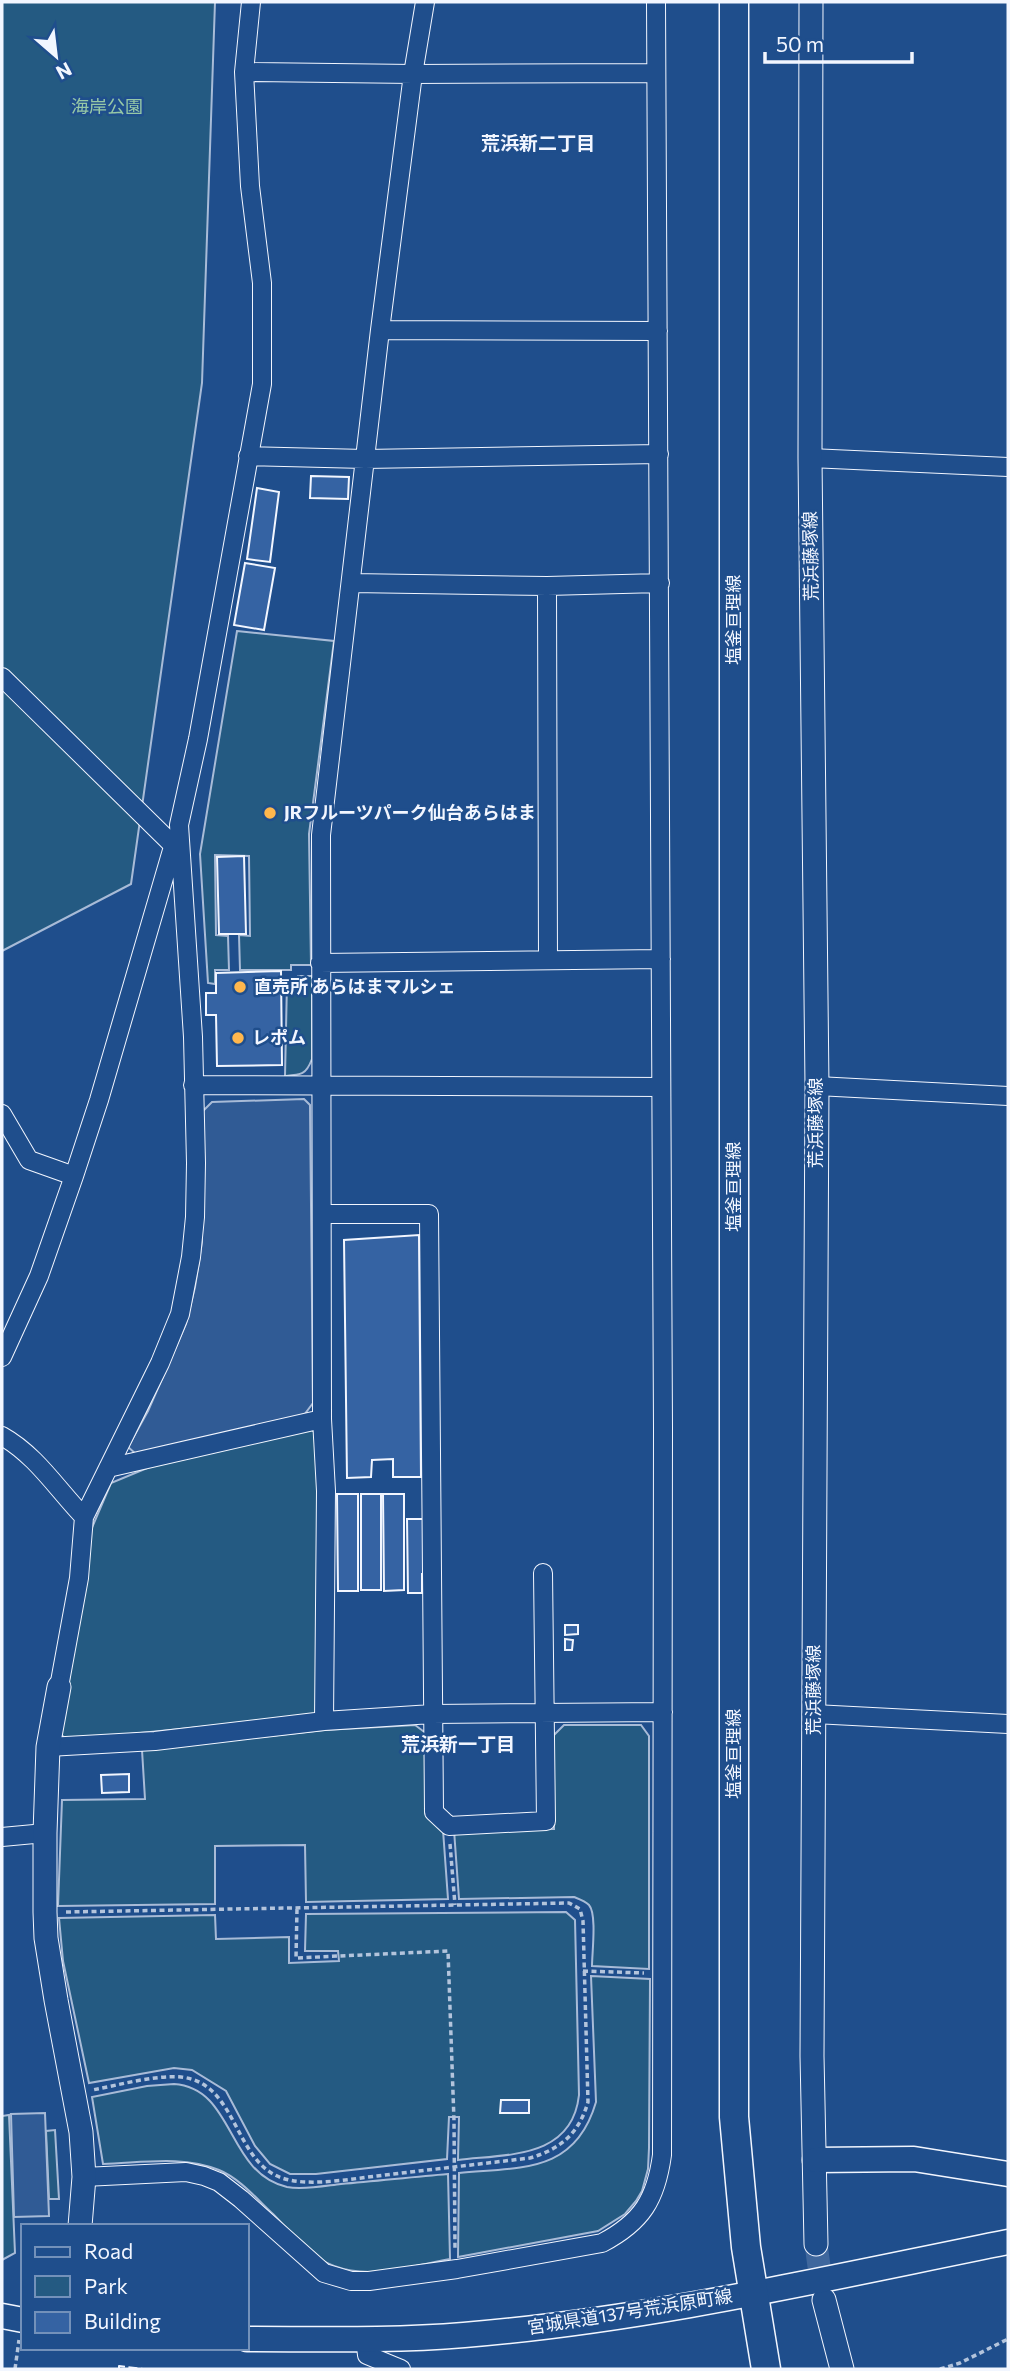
<svg xmlns="http://www.w3.org/2000/svg" width="1010" height="2371" font-family="Commissioner,'Noto Sans JP',sans-serif">
	<style>
		.green { fill: #245a82; stroke: #a8bbd7; stroke-width: 2; fill-rule: evenodd }
		.parking { fill: #305b95; stroke: #a8bbd7; stroke-width: 2 }
		.building { fill: #3563a3; stroke: #f2f6ff; stroke-width: 2 }
		.lines { fill: none; stroke-linecap: round; stroke-linejoin: round }
		.tertiary-tunnel { stroke: #3f679d; stroke-width: 23; stroke-dasharray: 23 11; stroke-linecap: butt }
		.minor-casing { stroke: #f2f6ff; stroke-width: 20 }
		.tertiary-casing { stroke: #f2f6ff; stroke-width: 25 }
		.secondary-casing { stroke: #f2f6ff; stroke-width: 27 }
		.primary-casing { stroke: #f2f6ff; stroke-width: 31 }
		.path { stroke: #b3c4dc; stroke-width: 3.5; stroke-dasharray: 5 3.5; stroke-linecap: butt }
		.minor { stroke: #1f4e8c; stroke-width: 18 }
		.tertiary { stroke: #1f4e8c; stroke-width: 23 }
		.secondary { stroke: #1f4e8c; stroke-width: 24 }
		.primary { stroke: #1f4e8c; stroke-width: 28 }
		.fence { stroke: #f2f6ff; stroke-width: 2; stroke-dasharray: 9 3.5; stroke-linecap: butt }
		.poi-dot { fill: #ffb74d; stroke: #1f4e8c; stroke-width: 2.5 }
		.labels { text-anchor: middle; stroke-width: 5; stroke-linejoin: round; paint-order: stroke }
		.park-label { font-size: 18px; fill: #97c8a6; stroke: #1f4e8c }
		.street-label { font-size: 18px; fill: #f2f6ff; stroke: #1f4e8c }
		.poi-label { font-size: 18px; font-weight: bold; fill: #f2f6ff; stroke: #1f4e8c; text-anchor: start }
		.neighbourhood-label { font-size: 19px; font-weight: bold; fill: #f2f6ff; stroke: #1f4e8c }
	</style>
	<rect width="100%" height="100%" fill="#1f4e8c"/>
	<path class="green" d="M2 2H215L202 383 131 884 2 951Z
		M237 631 334 641 309 834 311 965H291V970H240L239 935 250 936 249 856 215 855 216 935 228 936 229 970H215V984L208 983 200 854Z
		M298 976H312V1059C306 1075 301 1075 285 1076L287 982 297 981Z
		M309 1428 321 1437 320 1707 312 1716 69 1740 61 1735 91 1530 111 1483 152 1466Z
		M415 1725 427 1734 443 1830 448 1899 306 1902 305 1845 215 1846V1904L58 1906 62 1800 145 1799 142 1750 324 1730Z
		M564 1725H641L649 1736V1969L592 1966C592 1953 597 1914 589 1905 585 1901 579 1899 574 1897L459 1899 454 1830 554 1829V1735Z
		M566 1912 575 1920 579 2095C572 2159 507 2154 458 2160L459 2117H449L447 2159 316 2174H290L270 2164 255 2146 226 2091 192 2070 174 2068 89 2083 63 1961 59 1918 215 1915 216 1939 289 1937V1963L339 1961 338 1951H305L306 1914ZM501 2100H529V2113H501Z
		M591 1976 650 1979 649 2148 648 2169 642 2191 636 2201 625 2214 598 2231 458 2257 459 2173C521 2167 575 2174 596 2102Z
		M174 2084C235 2088 226 2173 287 2187 304 2190 324 2186 341 2184 377 2181 412 2177 448 2174L450 2259C412 2266 371 2280 334 2266 310 2258 290 2231 273 2214 257 2199 239 2178 219 2170 182 2155 141 2163 103 2164L92 2097 147 2086Z
		M9 2115 15 2253 2 2260V2116Z
		M55 2130 59 2199H49L46 2131Z"/>
	<path class="parking" d="M304 1099 310 1105 313 1403 304 1415 136 1454 128 1447 148 1411 186 1324 195 1287 202 1242V1112L212 1102Z
		M45 2113 49 2216 14 2217 11 2114Z"/>
	<path class="building" d="M311 476 349 477 348 499 310 498Z
		M257 488 279 492 270 562 247 559Z
		M245 563 275 568 264 630 234 625Z
		M244 856 246 934H219L217 857Z
		M281 971 282 1065 217 1066 216 1015H206V993H216V973Z
		M419 1235 421 1477H393V1459L372 1460 371 1477 347 1478 344 1240Z
		M337 1494H358V1591H338Z
		M361 1494H381V1590H361Z
		M383 1494H404V1590L384 1591Z
		M407 1519H425V1574H422V1593H408Z
		M565 1625H578V1634L565 1635Z
		M565 1639 573 1640 572 1650H565Z
		M129 1774V1792L102 1793 101 1775Z
		M501 2100H529V2113H500Z"/>
	<g class="lines">
		<path class="tertiary-tunnel" d="M816 2244 823 2296"/>
		<defs>
			<path id="minor" d="M244 72 413 74 656 73
				M380 330 658 331
				M248 456 365 459 659 454
				M810 458 1008 467
				M352 583 547 586 660 583
				M547 586 548 960
				M2 677 173 845
				M320 963 661 959
				M193 1085 661 1087
				M817 1086 1008 1096
				M2 1114 29 1160 74 1176
				M323 1214H429L434 1812 449 1826 546 1821 543 1573
				M2 1357 39 1276 74 1176 99 1100 175 840
				M2 1436C36 1455 57 1489 84 1517
				M108 1468 322 1419
				M59 1687 79 1578 84 1517 160 1363 180 1314 191 1257 195 1217 196 1163 193 1037 179 825 198 739 262 384V283L250 186 244 72 251 2
				M814 1714 1008 1724
				M324 1721 326 1491 322 1419 321 835 380 330 413 74 425 2
				M48 1747 155 1741 324 1721 432 1714 663 1712
				M2 1837 45 1833
				M84 2177 186 2172 204 2176 219 2182 241 2199 324 2273 351 2281H369L457 2269 602 2243C642 2222 656 2199 662 2155L663 1427 656 2
				M365 2338 367 2355 401 2369"/>
			<path id="tertiary" d="M811 2 810 458 817 1086 812 2056 816 2244
				M59 1687 48 1747 45 1833V1912L46 1938 56 2000 81 2132 84 2177 80 2226
				M824 2300 842 2369"/>
			<path id="secondary" d="M815 2160 914 2159 1008 2174
				M2 2316 23 2320
				M247 2339C319 2339 392 2341 464 2335 648 2320 828 2278 1008 2242"/>
			<path id="primary" d="M734 2V2117L746 2247 766 2369"/>
		</defs>
		<use href="#minor" class="minor-casing"/>
		<use href="#tertiary" class="tertiary-casing"/>
		<use href="#secondary" class="secondary-casing"/>
		<use href="#primary" class="primary-casing"/>
		<path class="path" d="M450 1844 455 1905
			M297 1909 296 1958 448 1951 454 2121 455 2250
			M66 1912 569 1903 580 1909 583 1921 588 2102C579 2133 561 2149 530 2158 479 2164 428 2170 377 2176 350 2179 308 2187 282 2178 233 2161 238 2083 181 2077 154 2075 119 2085 92 2090
			M583 1971 644 1973
			M15 2369 19 2340
			M940 2369 960 2363 1008 2339"/>
		<use href="#minor" class="minor"/>
		<use href="#tertiary" class="tertiary"/>
		<use href="#secondary" class="secondary"/>
		<use href="#primary" class="primary"/>
		<path class="fence" d="M119 2369V2366L143 2369
			M269 2369H281"/>
	</g>
	<g class="poi-dot">
		<circle cx="270" cy="813" r="7"/>
		<circle cx="240" cy="987" r="7"/>
		<circle cx="238" cy="1038" r="7"/>
	</g>
	<g class="labels">
		<g class="park-label">
			<text x="107" y="113">海岸公園</text>
		</g>
		<g class="street-label">
			<text transform="translate(811 556) rotate(-91)" y="6">荒浜藤塚線</text>
			<text transform="translate(734 620) rotate(-90)" y="6">塩釜亘理線</text>
			<text transform="translate(816 1123) rotate(-90)" y="6">荒浜藤塚線</text>
			<text transform="translate(734 1187) rotate(-90)" y="6">塩釜亘理線</text>
			<text transform="translate(814 1690) rotate(-90)" y="6">荒浜藤塚線</text>
			<text transform="translate(734 1754) rotate(-90)" y="6">塩釜亘理線</text>
			<text transform="translate(630 2312) rotate(-9)" y="6">宮城県道137号荒浜原町線</text>
		</g>
		<g class="poi-label">
			<text x="284" y="819">JRフルーツパーク仙台あらはま</text>
			<text x="254" y="993">直売所 あらはまマルシェ</text>
			<text x="252" y="1044">レポム</text>
		</g>
		<g class="neighbourhood-label">
			<text x="538" y="150">荒浜新二丁目</text>
			<text x="458" y="1751">荒浜新一丁目</text>
		</g>
	</g>
	<rect width="1010" height="2371" fill="none" stroke="#f2f6ff" stroke-width="7"/>
	<rect x="21" y="2224" width="228" height="126" fill="#1f4e8c" stroke="#7391ba" stroke-width="2"/>
	<rect x="35" y="2247" width="35" height="10" fill="#1f4e8c" stroke="#7391ba" stroke-width="2"/>
	<text x="84" y="2259" font-size="21" fill="#f2f6ff">Road</text>
	<rect x="35" y="2276" width="35" height="21" fill="#245a82" stroke="#7391ba" stroke-width="2"/>
	<text x="84" y="2294" font-size="21" fill="#f2f6ff">Park</text>
	<rect x="35" y="2312" width="35" height="21" fill="#3563a3" stroke="#7391ba" stroke-width="2"/>
	<text x="84" y="2329" font-size="21" fill="#f2f6ff">Building</text>
	<g transform="translate(56 56) rotate(152)" stroke="#1f4e8c" stroke-width="5" paint-order="stroke">
	<path d="M0-5L12 26L0 18L-12 26Z" fill="#f2f6ff"/>
	<text y="-10" font-size="19" font-weight="bold" text-anchor="middle" fill="#f2f6ff">N</text>
	</g>
	<path d="M765 52v10h147v-10" fill="none" stroke="#f2f6ff" stroke-width="3.5"/>
	<text x="776" y="52" font-size="21" fill="#f2f6ff" stroke="#1f4e8c" stroke-width="5" paint-order="stroke">50 m</text>
</svg>
